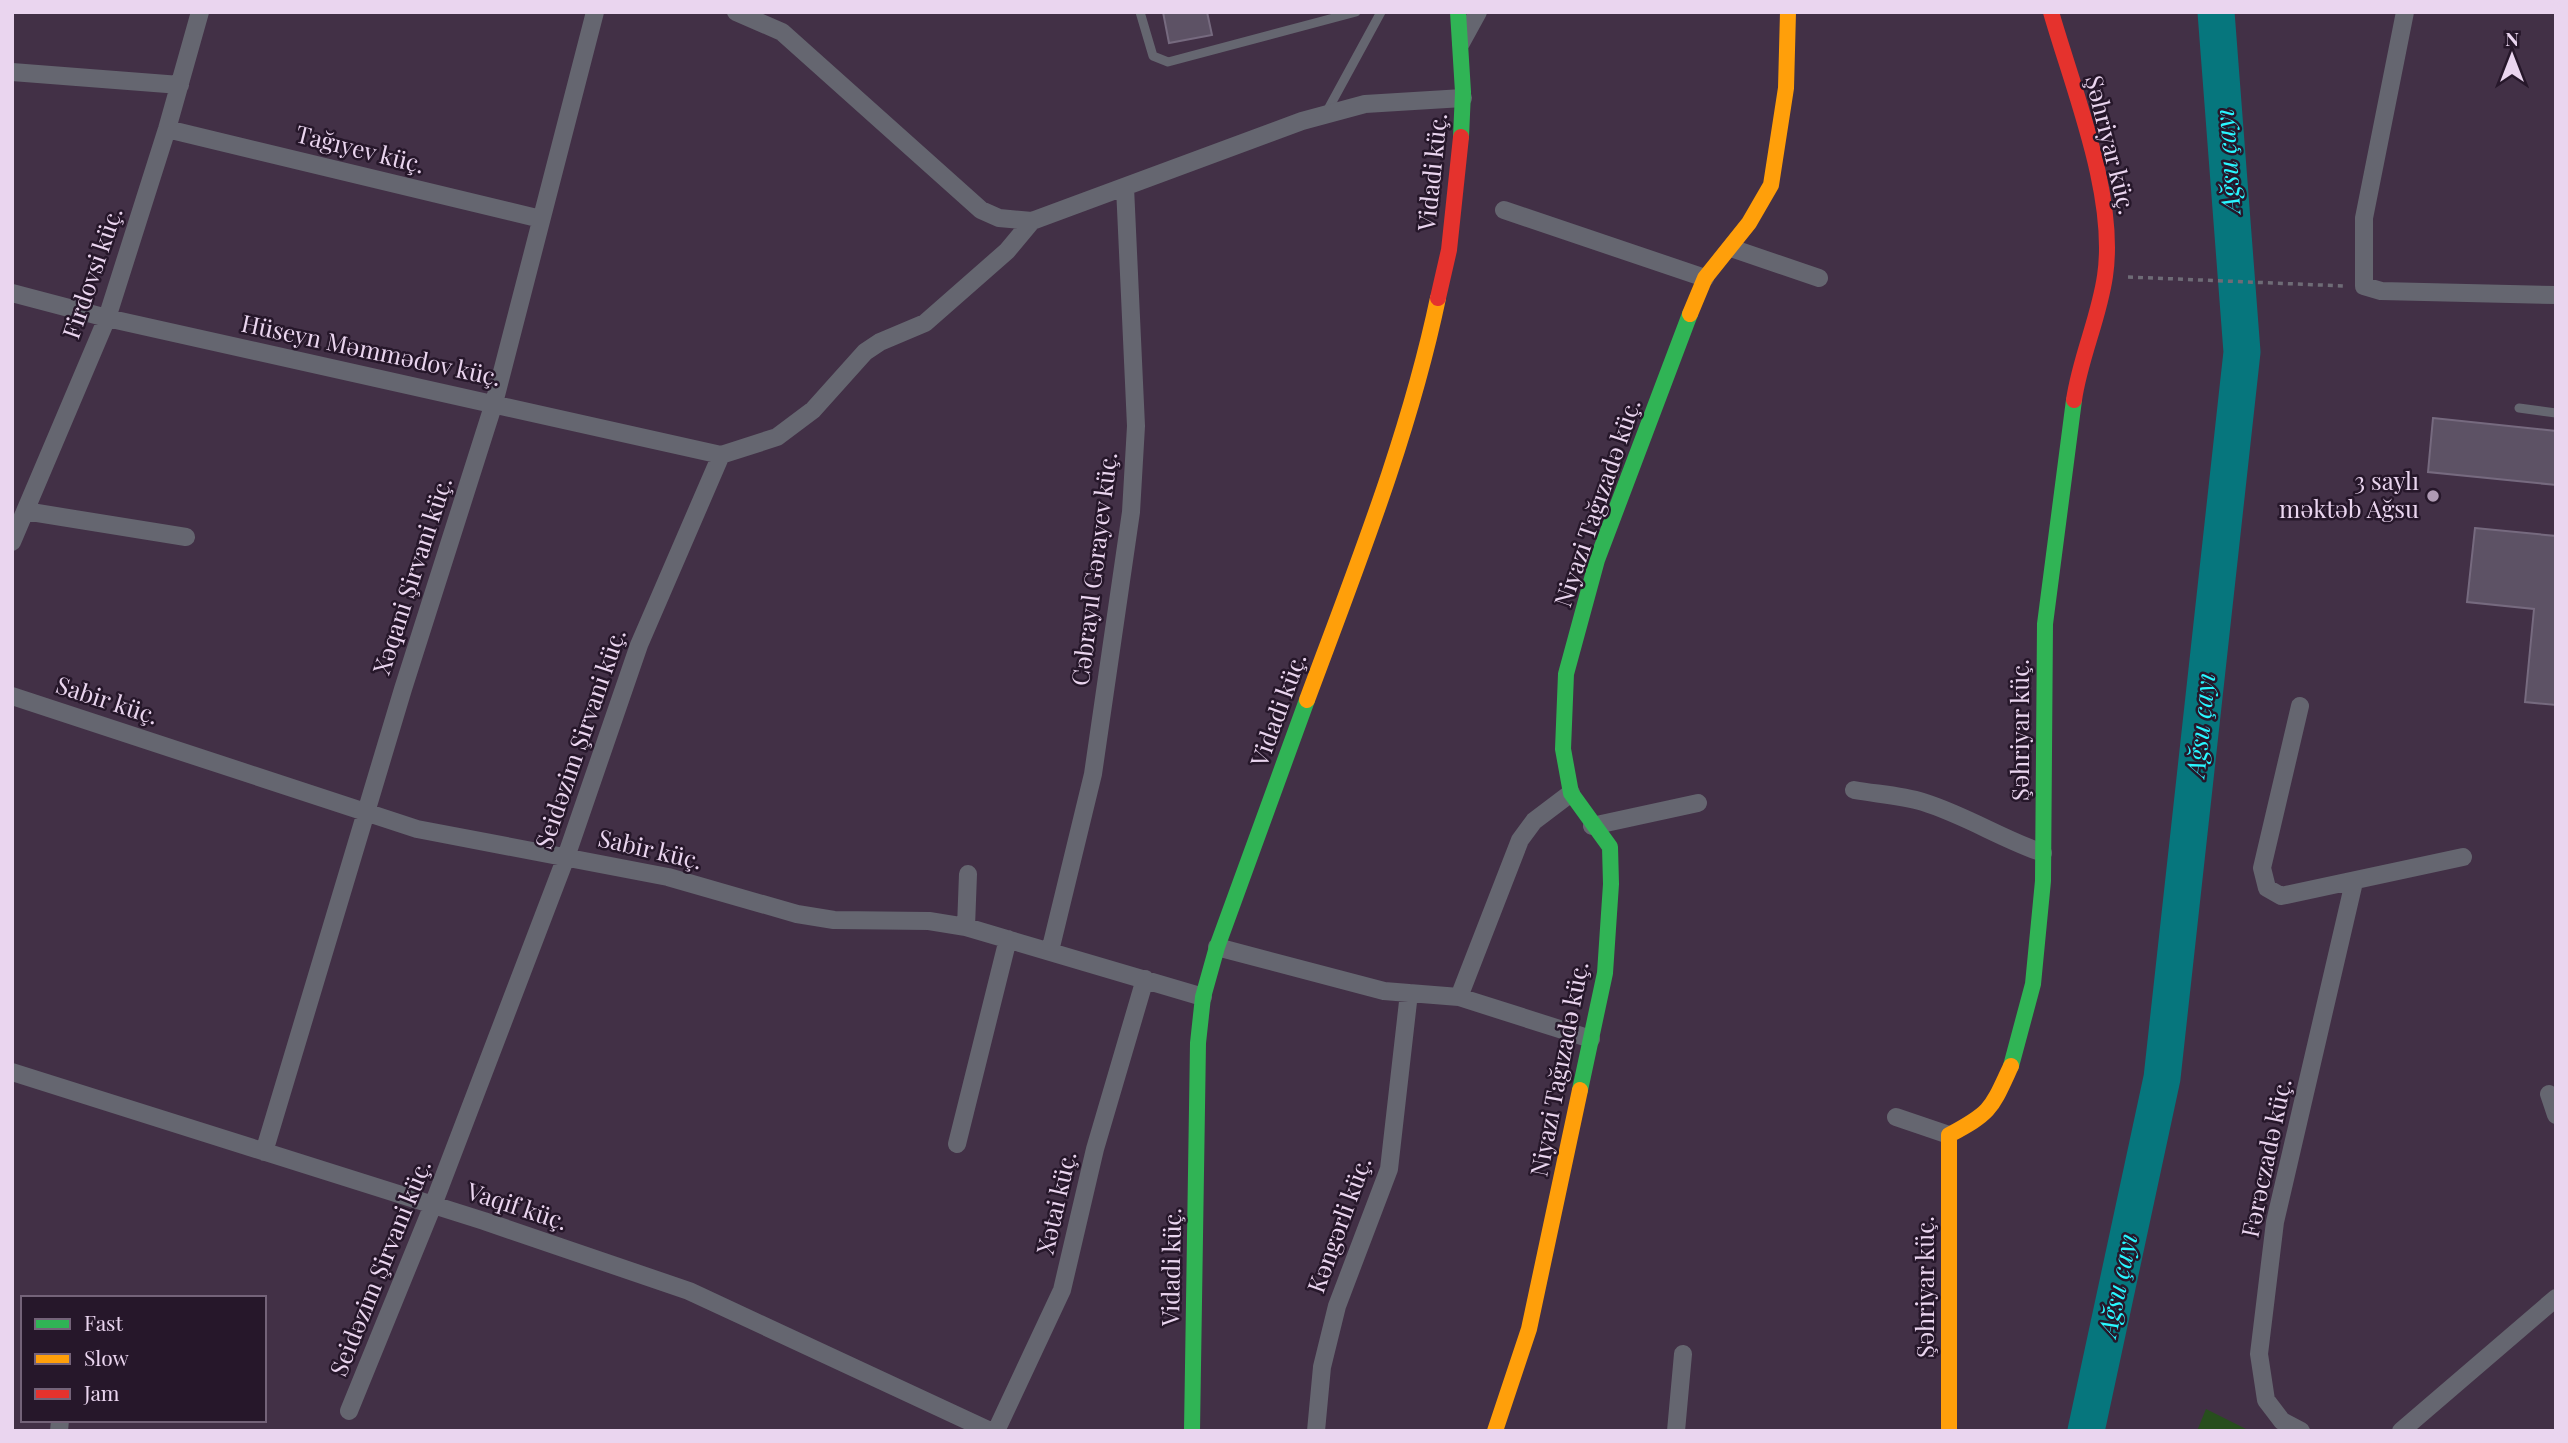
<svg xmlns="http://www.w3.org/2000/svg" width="2568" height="1443" font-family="'Playfair Display',serif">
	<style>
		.green { fill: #274e1d }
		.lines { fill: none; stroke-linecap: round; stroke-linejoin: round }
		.river { stroke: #06767d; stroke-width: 37 }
		.building { fill: #5d5265; stroke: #766a7f; stroke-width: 2 }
		.path { stroke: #6e6b76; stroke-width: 3.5; stroke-dasharray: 5 5; stroke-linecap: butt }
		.lane { stroke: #656670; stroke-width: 9 }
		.street { stroke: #656670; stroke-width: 18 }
		.fast { stroke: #30b455; stroke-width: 16 }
		.slow { stroke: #ff9f0a; stroke-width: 16 }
		.jam { stroke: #e5322d; stroke-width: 16 }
		.poi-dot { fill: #af9bb4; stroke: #26172a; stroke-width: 2.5 }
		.labels { text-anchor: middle; stroke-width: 5; stroke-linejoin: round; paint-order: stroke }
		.street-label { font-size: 24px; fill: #ead5ef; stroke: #26172a }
		.poi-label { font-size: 24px; fill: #ead5ef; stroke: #26172a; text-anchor: end }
		.water-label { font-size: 26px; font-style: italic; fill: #29f6ff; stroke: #26172a }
	</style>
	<rect width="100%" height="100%" fill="#423046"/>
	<path class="green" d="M2206 1409 2250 1431H2197Z"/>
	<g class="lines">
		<path class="river" d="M2086 1431 2162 1078 2242 352 2216 12"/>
	</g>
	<path class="building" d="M1163 12H1207L1212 35 1169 43Z
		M2433 418 2556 431V485L2428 472Z
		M2475 528 2556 536V705L2525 702 2534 609 2467 602Z"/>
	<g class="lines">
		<path class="path" d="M2128 277 2344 286"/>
		<path class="lane" d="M1140 12 1153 56 1168 62 1356 12
			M1326 113 1381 12
			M2519 408 2556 413"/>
		<path class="street" d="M736 12 782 32 981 210 999 218 1032 221 1302 121 1365 104 1463 98
			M2405 12 2364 218V286L2381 291 2556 295
			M1461 43 1478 12
			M12 72 180 85
			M167 129 541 219
			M1504 210 1705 278
			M1731 248 1819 278
			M12 293 107 318 721 455
			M25 511 186 537
			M12 542 107 318 167 129 200 12
			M12 696 417 829 668 877 797 914 834 920 929 921 966 927 1203 997
			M2300 706 2262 868 2267 888 2281 896 2463 857
			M1854 790C1876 794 1901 795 1923 802 1965 815 2002 839 2043 853
			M1592 826 1698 803
			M966 927 968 874
			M1217 947 1384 991 1459 997 1591 1039
			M1050 951 1093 774 1131 512 1136 426 1125 187
			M1459 997 1520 840 1534 821 1571 793
			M12 1072 484 1221 689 1291 990 1431
			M2549 1094 2556 1115
			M1896 1117 1949 1135
			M957 1144 1008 939
			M264 1152 403 689 494 403 595 12
			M349 1411 433 1205 566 857 639 645 721 455 777 437 813 410 865 352 880 342 925 323 1007 251 1032 221
			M59 1431 60 1420
			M996 1431 1062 1290 1095 1149 1145 979
			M1316 1431 1322 1367 1337 1306 1389 1169 1409 993
			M1676 1431 1683 1354
			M2301 1431 2282 1421 2266 1400 2259 1354 2275 1222 2354 882
			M2401 1431 2556 1298"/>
		<path class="fast" d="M1458 12 1463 92 1461 137
			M2011 1066 2033 984 2043 881 2045 624 2074 400
			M1580 1090 1605 973 1611 884 1610 847 1571 793 1563 749 1566 674 1597 560 1690 314
			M1192 1431 1198 1043 1203 997 1217 947 1307 700"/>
		<path class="slow" d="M1690 314 1705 278 1749 223 1771 185 1786 88 1788 12
			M1307 700C1356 568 1409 436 1438 298
			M1495 1431 1529 1329 1580 1090
			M1949 1431V1135C1992 1112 1991 1109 2011 1066"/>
		<path class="jam" d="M2051 12C2073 89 2117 196 2105 276 2099 318 2080 358 2074 400
			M1438 298 1449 250 1461 137"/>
	</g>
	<circle class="poi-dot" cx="2433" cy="496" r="7"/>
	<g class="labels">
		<g class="street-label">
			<text transform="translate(2110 145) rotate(76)" y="8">Şəhriyar küç.</text>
			<text transform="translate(360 150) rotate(14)" y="8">Tağıyev küç.</text>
			<text transform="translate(1433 172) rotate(-84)" y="8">Vidadi küç.</text>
			<text transform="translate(93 273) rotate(-71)" y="8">Firdovsi küç.</text>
			<text transform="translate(371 351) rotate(12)" y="8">Hüseyn Məmmədov küç.</text>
			<text transform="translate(1598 503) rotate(-71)" y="8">Niyazi Tağızadə küç.</text>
			<text transform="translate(1095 569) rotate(-83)" y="8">Cəbrayıl Gərayev küç.</text>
			<text transform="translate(413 576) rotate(-72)" y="8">Xəqani Şirvani küç.</text>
			<text transform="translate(107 701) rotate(18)" y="8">Sabir küç.</text>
			<text transform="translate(1279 710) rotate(-70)" y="8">Vidadi küç.</text>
			<text transform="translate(2021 730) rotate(-90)" y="8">Şəhriyar küç.</text>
			<text transform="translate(581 739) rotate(-71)" y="8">Seidəzim Şirvani küç.</text>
			<text transform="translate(650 850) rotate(13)" y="8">Sabir küç.</text>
			<text transform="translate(1560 1069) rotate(-79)" y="8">Niyazi Tağızadə küç.</text>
			<text transform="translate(2267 1158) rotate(-78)" y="8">Fərəczadə küç.</text>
			<text transform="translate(1057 1203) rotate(-77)" y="8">Xətai küç.</text>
			<text transform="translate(517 1207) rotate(18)" y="8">Vaqif küç.</text>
			<text transform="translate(1340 1225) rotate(-70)" y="8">Kəngərli küç.</text>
			<text transform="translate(1172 1267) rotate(-89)" y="8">Vidadi küç.</text>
			<text transform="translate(381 1268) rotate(-68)" y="8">Seidəzim Şirvani küç.</text>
			<text transform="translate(1926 1287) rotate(-90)" y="8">Şəhriyar küç.</text>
		</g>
		<g class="poi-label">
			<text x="2419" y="490">3 saylı<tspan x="2419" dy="28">məktəb Ağsu</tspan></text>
		</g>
		<g class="water-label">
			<text transform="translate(2228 161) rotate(-94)" y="9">Ağsu çayı</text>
			<text transform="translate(2201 725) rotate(-84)" y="9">Ağsu çayı</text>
			<text transform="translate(2118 1285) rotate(-78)" y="9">Ağsu çayı</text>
		</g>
	</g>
	<rect width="2568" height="1443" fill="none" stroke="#ead5ef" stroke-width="28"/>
	<rect x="21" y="1296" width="245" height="126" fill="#26172a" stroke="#746379" stroke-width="2"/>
	<rect x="35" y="1319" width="35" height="10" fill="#30b455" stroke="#746379" stroke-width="2"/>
	<text x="84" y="1331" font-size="21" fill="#ead5ef">Fast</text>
	<rect x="35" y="1354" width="35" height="10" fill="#ff9f0a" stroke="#746379" stroke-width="2"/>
	<text x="84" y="1366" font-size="21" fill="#ead5ef">Slow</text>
	<rect x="35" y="1389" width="35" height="10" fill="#e5322d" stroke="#746379" stroke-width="2"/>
	<text x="84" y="1401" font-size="21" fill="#ead5ef">Jam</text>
	<g transform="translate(2512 56)" stroke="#26172a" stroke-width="5" paint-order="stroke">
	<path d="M0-5L12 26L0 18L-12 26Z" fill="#ead5ef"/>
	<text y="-10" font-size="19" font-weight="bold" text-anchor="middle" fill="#ead5ef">N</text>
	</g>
</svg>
